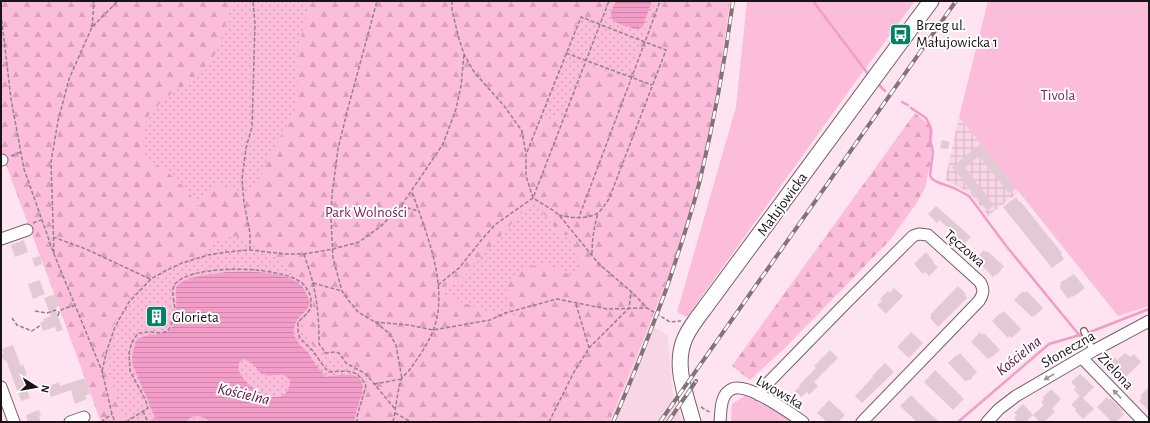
<svg xmlns="http://www.w3.org/2000/svg" width="1150" height="423" font-family="'Alegreya Sans',sans-serif">
	<style>
		.built { fill: #f8d6e6 }
		.industrial { fill: url(#industrial-grid) }
		.grass { fill: url(#grass-dots) }
		.forest { fill: url(#forest-firs); fill-rule: evenodd }
		.garden { fill: #fcbdda }
		.water { fill: url(#water-rules); fill-rule: evenodd }
		.lines { fill: none; stroke-linecap: round; stroke-linejoin: round }
		.stream { stroke: #f29dc7; stroke-width: 2.5 }
		.building { fill: #e3c9d4 }
		.lane-casing { stroke: #77616b; stroke-width: 8 }
		.street-casing { stroke: #77616b; stroke-width: 13 }
		.secondary-casing { stroke: #77616b; stroke-width: 17 }
		.path { stroke: #94828a; stroke-width: 1.5; stroke-dasharray: 4 2; stroke-linecap: butt }
		.lane { stroke: #fff; stroke-width: 5.5 }
		.street { stroke: #fff; stroke-width: 11 }
		.secondary { stroke: #fff; stroke-width: 15 }
		.rail-casing { stroke: #837279; stroke-width: 4 }
		.rail { stroke: #fff; stroke-width: 2.5; stroke-dasharray: 8; stroke-linecap: butt }
		.oneway { fill: #989496 }
		.labels { text-anchor: middle; stroke-width: 4; stroke-linejoin: round; paint-order: stroke }
		.poi-label { font-size: 15px; fill: #1b1216; stroke: #fff; text-anchor: start }
		.park-label { font-size: 15px; fill: #801f58; stroke: #fff }
		.street-label { font-size: 15px; fill: #1b1216; stroke: #fff }
		.water-label { font-size: 16px; font-style: italic; fill: #5a113c; stroke: #fff }
	</style>
	<defs>
		<pattern id="industrial-grid" width="8" height="8" patternUnits="userSpaceOnUse"><rect width="8" height="8" fill="#f8d6e6"/><path d="M0 4h8M4 0v8" fill="none" stroke="#d4b7c5"/></pattern>
		<pattern id="grass-dots" width="8" height="8" patternUnits="userSpaceOnUse"><rect width="8" height="8" fill="#fcbdda"/><path d="M2 2h.1M6 6h.1" fill="none" stroke="#d7a1ba" stroke-width="1.8" stroke-linecap="round"/></pattern>
		<pattern id="forest-firs" width="22" height="20" patternUnits="userSpaceOnUse"><rect width="22" height="20" fill="#fcbdda"/><path d="M5 1l3.5 6h-7zM16 11l3.5 6h-7z" fill="#d7a1ba"/></pattern>
		<pattern id="water-rules" width="6" height="5" patternUnits="userSpaceOnUse"><rect width="6" height="5" fill="#f29dc7"/><path d="M0 2.5h6" fill="none" stroke="#cf86aa"/></pattern>
	</defs>
	<rect width="100%" height="100%" fill="#fee4f0"/>
	<path class="built" d="M640 318 668 336 672 392 682 421 681 422H593Z"/>
	<path class="industrial" d="M959 117 1019 192 988 216 970 193 945 180Z"/>
	<path class="grass" d="M1 1H730L715 106 698 183 671 270 640 347 609 422H101L53 290 1 151Z"/>
	<path class="forest" d="M1 1H230L231 5 217 52 198 76 165 98 148 116 142 140 145 158 165 170 188 191 198 207 205 194 218 185 235 191 251 192 258 182 273 150 289 122 295 109 298 88V48L309 8 303 2 297 1H605L598 21 580 15 538 120H542L567 115 586 65 628 80 656 1H730L715 106 698 183 671 270 640 347 609 422H359C359 411 369 391 367 383 367 381 365 380 364 378 356 362 340 362 326 355 311 348 303 335 303 319L312 310 313 303 312 294 306 285 286 264 273 255 236 236 216 240 200 255 188 258 173 264 153 275 130 297 113 326 104 355 110 379 124 422H101L53 290 1 151ZM533 200 561 235H568L576 240 574 251 581 263 575 277 549 265 527 266 506 283 507 301 516 316 513 317 487 311 445 296V285L458 283Z
		M915 113 933 129 930 164 925 188 916 204 890 240 785 348 750 380 732 366Z"/>
	<path class="garden" d="M747 1H915L851 88 687 317 677 312 736 107Z
		M988 1H1149V306L1118 316 959 117Z
		M746 395 795 422H731L732 404Z"/>
	<path class="water" d="M616 1H652L643 26 639 29H635C628 26 609 24 611 13 612 9 614 5 616 1Z
		M226 272C248 272 296 268 306 293 308 297 310 300 309 305 307 312 299 315 296 322 294 325 294 330 293 334L300 345 308 352 315 364 326 377C333 375 351 373 358 377 360 379 362 383 363 385L362 394 357 408 354 422H210C203 415 192 413 186 422H157L133 366 132 357 136 341C143 335 150 335 159 334 182 332 175 303 176 287 186 275 211 275 226 272ZM243 359C247 360 250 362 254 365 257 368 259 373 263 374 273 379 280 369 290 380 289 423 220 373 243 359Z"/>
	<g class="lines">
		<path class="stream" d="M813 1 868 74
			M879 85 885 91
			M902 102 908 105
			M911 108 926 118 930 126 931 131 930 139 933 152 930 175 932 179 937 182 954 188 969 196 1007 247 1080 336
			M151 422 157 418
			M958 422 1049 344 1090 332 1149 309"/>
	</g>
	<path class="building" d="M942 140 950 142 948 149 940 148Z
		M981 144 1015 187 1009 193 979 156 965 168 994 205 987 210 952 167Z
		M1016 197 1019 202 1020 201 1062 253 1061 254 1064 259 1052 268 1003 207Z
		M936 206 971 237 962 246 951 235 953 233 940 220 937 223 928 214Z
		M24 240 28 252 15 257 11 245Z
		M984 250 986 252 987 251 1004 266 997 275 996 274 993 277 975 259Z
		M926 252 934 262 933 263 938 267 929 276 925 272 923 274 914 264Z
		M40 256 42 264 35 267 32 258Z
		M1074 274 1085 288 1073 297 1072 296 1068 299 1060 288 1061 281H1063Z
		M40 280 45 294 33 299 28 284Z
		M958 286 966 294 965 295 967 298 938 327 930 318 932 316 930 315Z
		M894 288 903 296 886 314 877 305 882 301 880 299 888 291 890 293Z
		M1023 291 1025 293 1027 291 1043 308 1035 316 1034 315 1032 317 1014 300Z
		M55 294 59 306 55 308 63 330 57 332 55 327 43 331 40 323 44 321 43 319 51 316 44 298Z
		M1004 311 1021 329 1012 338 1010 336 1008 338 992 321 1000 313 1001 314Z
		M911 332 923 343 909 358 897 347Z
		M980 332 982 335 984 333 1000 350 992 357H991L988 359 971 342Z
		M13 345 21 366 23 364 27 375 24 376 25 378 23 379 30 398 21 401 6 360 4 361 1 354H4L2 349Z
		M830 350 838 358 814 382 818 386 809 395 807 392 801 397 795 391 800 386 799 385 816 368 814 366Z
		M960 353 977 372 972 377V379L965 381 948 363 956 355 957 356Z
		M1125 353 1130 357 1134 354 1141 362 1121 382 1104 366 1113 357 1117 360Z
		M885 363 894 372 862 403 855 396 873 377 872 376Z
		M935 370 964 399 953 410 924 382Z
		M1080 374 1094 387 1083 398 1094 409 1083 419 1075 411 1076 409 1071 405 1080 396 1074 390 1076 387 1071 382Z
		M85 378 90 394 85 396 87 399 75 404 71 390 51 397 47 387 59 382 60 386Z
		M1149 387V411L1139 401 1142 398 1140 396Z
		M1051 389 1061 399 1052 409 1055 412 1044 422H1040L1033 415 1044 405 1041 402 1044 399 1042 398Z
		M911 395 925 409 939 422H917L900 406Z
		M1107 397 1109 400 1110 398 1123 411 1121 412 1124 414 1116 422H1112L1097 407Z
		M829 400 845 415 838 422H827L817 413Z
		M1023 404 1033 415 1026 422H1018L1014 418 1017 415 1014 413Z
		M39 410 41 416 39 417 41 422H28L26 415Z"/>
	<g class="lines">
		<defs>
			<path id="lane" d="M1084 331 1093 351"/>
			<path id="street" d="M1 160H2
				M1 239 27 230
				M1082 358 1144 422
				M1 387 14 422
				M759 395 765 386 841 308 913 236 919 234 928 235 980 282C984 289 984 293 979 301L862 422
				M70 422 84 417
				M720 422C721 411 720 394 732 389 747 382 790 413 803 422
				M987 422 999 409 1016 396 1093 351 1149 321"/>
			<path id="secondary" d="M693 422C686 395 673 365 685 338 690 327 697 318 704 309L931 1"/>
		</defs>
		<use href="#lane" class="lane-casing"/>
		<use href="#street" class="street-casing"/>
		<use href="#secondary" class="secondary-casing"/>
		<path class="path" d="M452 1V10L459 39 464 54 474 72 505 107 522 131 526 154V176L533 198 554 211 559 215 599 264 634 294 647 308 670 322 681 321
			M1 14 11 99 24 169 54 254 102 371 112 414 115 422
			M92 27 94 1
			M566 53 652 85
			M527 152 581 17 645 42 660 1
			M11 156 21 152
			M401 206 418 211
			M559 215C570 218 589 220 599 212 603 208 606 203 609 199L666 50 645 42 579 217
			M33 223 41 220
			M53 237 86 249 150 279
			M250 250V233L244 203 242 179 246 148 252 127 255 24 253 1
			M54 253 51 162 58 121 69 79 92 27 118 1
			M304 254C307 264 311 274 313 284 318 304 319 324 319 344L326 353 335 352 339 353 346 363 366 374 395 409
			M592 254C592 240 594 227 598 213
			M313 283 342 291
			M438 285 459 268 484 237 496 224 533 198 609 1
			M576 304 589 348
			M35 311 47 313 56 310 59 312
			M58 316C59 308 67 308 74 306
			M12 318 17 325 32 331 41 325
			M375 322 409 325 433 330 490 320 505 313 557 299 607 309 646 308
			M102 371 107 350 115 327 129 302 151 279 165 271 182 263 208 255 227 252 250 250 285 254H304L333 249 359 242 381 226 401 206 443 144 456 109 461 86 464 54
			M374 384 402 379 396 345 389 333 375 322 358 312 349 301 342 291 333 258 331 220 332 194 338 149 348 108 377 1
			M701 407 711 413
			M143 411 148 422
			M395 413 411 422
			M101 422 112 414
			M126 422 148 408 145 399 130 371 129 353 132 342 138 333C142 333 146 332 150 332 156 332 163 335 168 330 170 328 171 325 172 322 174 319 175 315 175 311 175 302 170 291 175 284 192 263 289 265 305 286 310 292 313 302 310 309 308 314 301 318 298 323V333L300 338 313 351 324 367 329 372C347 371 357 368 366 386L357 416V422
			M393 422C396 408 397 393 401 380 403 376 408 372 411 368 419 356 429 343 434 328 449 286 426 232 412 192
			M549 422 574 372 589 348 629 308 631 292"/>
		<use href="#lane" class="lane"/>
		<use href="#street" class="street"/>
		<use href="#secondary" class="secondary"/>
		<defs>
			<path id="rail" d="M613 422C633 378 650 333 667 287 679 251 691 216 700 180 714 121 725 61 733 1
				M660 422 956 1
				M668 422 696 381"/>
		</defs>
		<use href="#rail" class="rail-casing"/>
		<use href="#rail" class="rail"/>
	</g>
	<defs><path id="oneway-solid" d="M-6-.8H1V-3.2L6.5 0L1 3.2V.8H-6Z"/></defs>
	<g class="oneway">
		<use href="#oneway-solid" transform="translate(1049 377) rotate(150)"/>
		<use href="#oneway-solid" transform="translate(1117 394) rotate(-133)"/>
	</g>
	<defs>
		<symbol id="bus-square" viewBox="-11 -11 22 22"><rect x="-9" y="-9" width="18" height="18" rx="4" fill="#008263" stroke="#fff"/><path d="M-5-6H5V4H4V6H2V4H-2V6H-4V4H-5ZM-3.5-4V0h7V-4ZM-3.5 1.2v1.5H-2V1.2ZM2 1.2v1.5H3.5V1.2Z" fill="#fff"/></symbol>
		<symbol id="building-square" viewBox="-11 -11 22 22"><rect x="-9" y="-9" width="18" height="18" rx="4" fill="#008263" stroke="#fff"/><path d="M-4-6H4V6H1V3H-1V6H-4ZM-2.5-4.3h1.7v1.8h-1.7ZM.8-4.3h1.7v1.8H.8ZM-2.5-1h1.7V.8h-1.7ZM.8-1h1.7V.8H.8Z" fill="#fff"/></symbol>
	</defs>
	<g fill-rule="evenodd">
		<use href="#bus-square" x="888" y="22" width="25" height="25"/>
		<use href="#building-square" x="144" y="304" width="25" height="25"/>
	</g>
	<g class="labels">
		<g class="poi-label">
			<text x="916" y="30">Brzeg ul.<tspan x="916" dy="17">Małujowicka 1</tspan></text>
			<text x="172" y="322">Glorieta</text>
		</g>
		<g class="park-label">
			<text x="1058" y="100">Tivola</text>
			<text x="366" y="217">Park Wolności</text>
		</g>
		<g class="street-label">
			<text transform="translate(782 204) rotate(-54)" y="5">Małujowicka</text>
			<text transform="translate(965 248) rotate(41)" y="5">Tęczowa</text>
			<text transform="translate(1068 349) rotate(-30)" y="5">Słoneczna</text>
			<text transform="translate(1116 371) rotate(47)" y="5">Zielona</text>
			<text transform="translate(780 392) rotate(30)" y="5">Lwowska</text>
		</g>
		<g class="water-label">
			<text transform="translate(1018 355) rotate(-39)" y="6">Kościelna</text>
			<text transform="translate(244 393) rotate(13)" y="6">Kościelna</text>
		</g>
	</g>
	<rect width="1150" height="423" fill="none" stroke="#1b1216" stroke-width="4"/>
	<g transform="translate(36 387) rotate(101)" stroke="#ffffff" stroke-width="3" paint-order="stroke">
	<path d="M0-3L7 15L0 10L-7 15Z" fill="#1b1216"/>
	<text y="-6" font-size="11" font-weight="bold" text-anchor="middle" fill="#1b1216">N</text>
	</g>
</svg>
